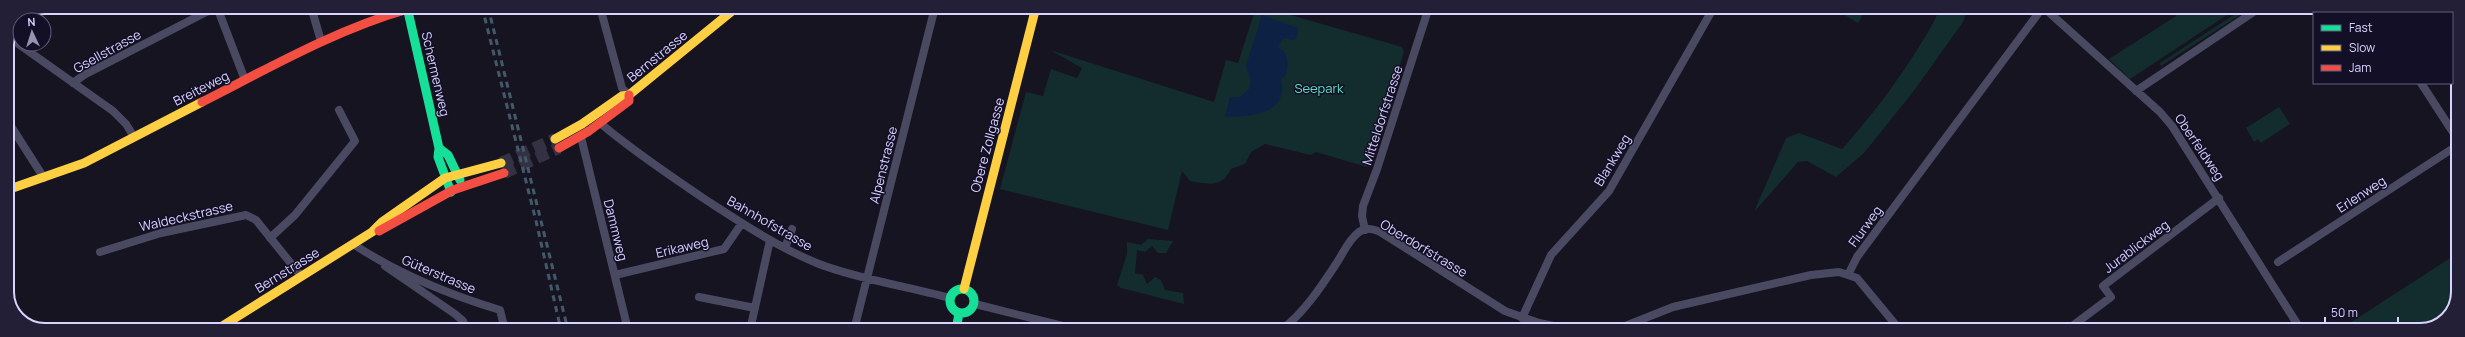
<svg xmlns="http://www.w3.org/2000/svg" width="2465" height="337" font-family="Manrope,sans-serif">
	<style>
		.green { fill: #132c2d }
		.water { fill: #0d2144 }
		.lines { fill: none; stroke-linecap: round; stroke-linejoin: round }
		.secondary-tunnel { stroke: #333142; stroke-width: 12; stroke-dasharray: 12 6; stroke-linecap: butt }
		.street { stroke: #4a4962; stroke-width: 8 }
		.fast { stroke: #16e098; stroke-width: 9 }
		.slow { stroke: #ffcf43; stroke-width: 9 }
		.jam { stroke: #f24e42; stroke-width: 9 }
		.rail { stroke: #43596b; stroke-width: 3; stroke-dasharray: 6 5; stroke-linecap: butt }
		.labels { text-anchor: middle; stroke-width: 3; stroke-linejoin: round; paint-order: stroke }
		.street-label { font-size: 13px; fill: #d9d4ff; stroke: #130f26 }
		.park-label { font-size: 13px; fill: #5fe0c0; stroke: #130f26 }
		.rim { fill: none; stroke: #d9d4ff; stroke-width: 2 }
	</style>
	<rect width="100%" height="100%" fill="#161421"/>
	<path class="green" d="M1256 7H1263L1402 47 1404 52 1367 167 1316 152 1311 155 1265 144 1251 152 1245 164 1231 169C1222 188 1208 184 1190 181L1182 171 1168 230 1000 189 1026 92 1043 96 1051 69 1077 78 1082 68 1050 50 1214 102 1226 60 1238 63Z
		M1841 7H1867L1858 23 1838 11Z
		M1940 7H1968L1963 22 1913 92 1864 153 1836 177 1807 161 1798 162 1754 212 1786 138 1799 133 1842 149C1870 118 1894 86 1917 50 1925 36 1935 23 1940 7Z
		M2170 7H2239L2130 79 2109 59 2176 16Z
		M2246 7H2252L2161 66 2160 63Z
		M2279 107 2290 124 2261 143 2258 139 2254 142 2246 128Z
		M1148 239 1173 241 1166 253H1158L1152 246 1145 252 1137 250 1135 273 1143 275 1147 284 1155 277 1161 280 1165 290 1183 293 1184 304 1121 288 1117 285 1127 254V242L1141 245Z
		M2458 253V297L2445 320 2420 330H2339Z"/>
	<path class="water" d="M1262 15 1298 28V34L1294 40 1283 38 1278 47 1285 52 1288 64 1286 75 1281 79C1289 115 1251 116 1225 117L1230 97H1240L1249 89 1251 82 1246 66Z"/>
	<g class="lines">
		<path class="secondary-tunnel" d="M501 163 555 139
			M504 173 559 148"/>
		<path class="street" d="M217 7 245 80
			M311 7 321 41
			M600 7 622 88 629 95
			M2043 7 2160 112 2172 126 2301 330
			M2371 7 2375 13
			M10 38 113 111 126 124 134 137
			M73 83 84 75 216 7
			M2421 83 2458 140
			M2136 91 2261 7
			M7 120 44 178
			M600 123C633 151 668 174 703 198 740 222 777 247 819 264 861 280 907 286 950 298
			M581 137 628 330
			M1365 230 1362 216 1363 206 1377 169 1429 7
			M270 238 295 215 355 141 339 110
			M353 244C397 273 450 295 500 310L505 330
			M785 248 792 229
			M100 252 161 233 246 215 256 220 301 276
			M2278 262 2458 145
			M385 266 455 314 463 321 467 330
			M1849 273 1857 257 2043 7
			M615 275 724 249 742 223
			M699 297 755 308
			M975 304 1079 330
			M1522 318 1551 255 1609 191 1714 7
			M750 330 770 240
			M854 330 935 7
			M1281 330C1303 314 1321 287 1336 264 1343 254 1348 240 1359 232 1367 227 1374 229 1382 233L1505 311 1539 323 1573 330
			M1615 330 1673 307 1811 275 1839 272 1857 278 1900 330
			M2067 330 2111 297 2103 286 2219 198"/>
		<path class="fast" d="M407 7 439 148 438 157 451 192
			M439 148 448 155 460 180
			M950 301a12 12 0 1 1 24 0a12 12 0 1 1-24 0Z
			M956 330 959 313"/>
		<path class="slow" d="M555 139 582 124 622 96 629 95 737 7
			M7 190 84 163 202 102
			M964 289 1036 7
			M216 330 372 232 382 222 445 178 501 163"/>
		<path class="jam" d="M202 102C269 68 335 30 408 9
			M559 148 589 131 629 101V95
			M379 231 453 190 504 173"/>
		<path class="rail" d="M482 7 536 221 561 330
			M488 7 568 330"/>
	</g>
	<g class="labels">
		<g class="street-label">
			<text transform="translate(107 51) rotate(-29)" y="5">Gsellstrasse</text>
			<text transform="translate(657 56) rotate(-39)" y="5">Bernstrasse</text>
			<text transform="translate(436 74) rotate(77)" y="5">Schermenweg</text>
			<text transform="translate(201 88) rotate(-27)" y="5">Breiteweg</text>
			<text transform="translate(1382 115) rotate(-72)" y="5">Mitteldorfstrasse</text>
			<text transform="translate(987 145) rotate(-75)" y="5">Obere Zollgasse</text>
			<text transform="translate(2200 147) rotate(56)" y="5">Oberfeldweg</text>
			<text transform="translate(1612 160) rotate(-59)" y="5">Blankweg</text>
			<text transform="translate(883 165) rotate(-76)" y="5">Alpenstrasse</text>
			<text transform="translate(2361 194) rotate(-33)" y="5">Erlenweg</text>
			<text transform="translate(186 216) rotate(-13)" y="5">Waldeckstrasse</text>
			<text transform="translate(770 223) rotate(30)" y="5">Bahnhofstrasse</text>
			<text transform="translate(1865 226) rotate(-54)" y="5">Flurweg</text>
			<text transform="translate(616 230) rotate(76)" y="5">Dammweg</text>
			<text transform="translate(2136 246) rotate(-37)" y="5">Jurablickweg</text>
			<text transform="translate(682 247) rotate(-13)" y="5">Erikaweg</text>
			<text transform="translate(1424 248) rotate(31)" y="5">Oberdorfstrasse</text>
			<text transform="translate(287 270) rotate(-32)" y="5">Bernstrasse</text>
			<text transform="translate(439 274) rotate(23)" y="5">Güterstrasse</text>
		</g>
		<g class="park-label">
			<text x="1319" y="93">Seepark</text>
		</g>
	</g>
	<path d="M0 0H2465V337H0ZM45 14H2420A31 31 0 0 1 2451 45V292A31 31 0 0 1 2420 323H45A31 31 0 0 1 14 292V45A31 31 0 0 1 45 14Z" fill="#231f37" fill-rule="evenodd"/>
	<path class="rim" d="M45 14H2420A31 31 0 0 1 2451 45V292A31 31 0 0 1 2420 323H45A31 31 0 0 1 14 292V45A31 31 0 0 1 45 14Z"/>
	<rect x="2313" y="12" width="140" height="72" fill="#130f26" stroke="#625e7d"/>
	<rect x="2321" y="25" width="20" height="6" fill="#16e098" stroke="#625e7d"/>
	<text x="2349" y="32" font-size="12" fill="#d9d4ff">Fast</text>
	<rect x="2321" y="45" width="20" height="6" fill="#ffcf43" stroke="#625e7d"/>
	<text x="2349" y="52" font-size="12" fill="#d9d4ff">Slow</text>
	<rect x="2321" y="65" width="20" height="6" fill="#f24e42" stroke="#625e7d"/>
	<text x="2349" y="72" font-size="12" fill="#d9d4ff">Jam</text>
	<g transform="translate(32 32) rotate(356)"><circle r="19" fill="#130f26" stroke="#625e7d"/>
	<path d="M0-3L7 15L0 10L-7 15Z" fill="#9591b1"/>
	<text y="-6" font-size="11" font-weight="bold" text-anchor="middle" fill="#d9d4ff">N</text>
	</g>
	<path d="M2325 317v6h73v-6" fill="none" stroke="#d9d4ff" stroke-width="2"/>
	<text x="2331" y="317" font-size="12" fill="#d9d4ff" stroke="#130f26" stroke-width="3" paint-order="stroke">50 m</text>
</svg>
